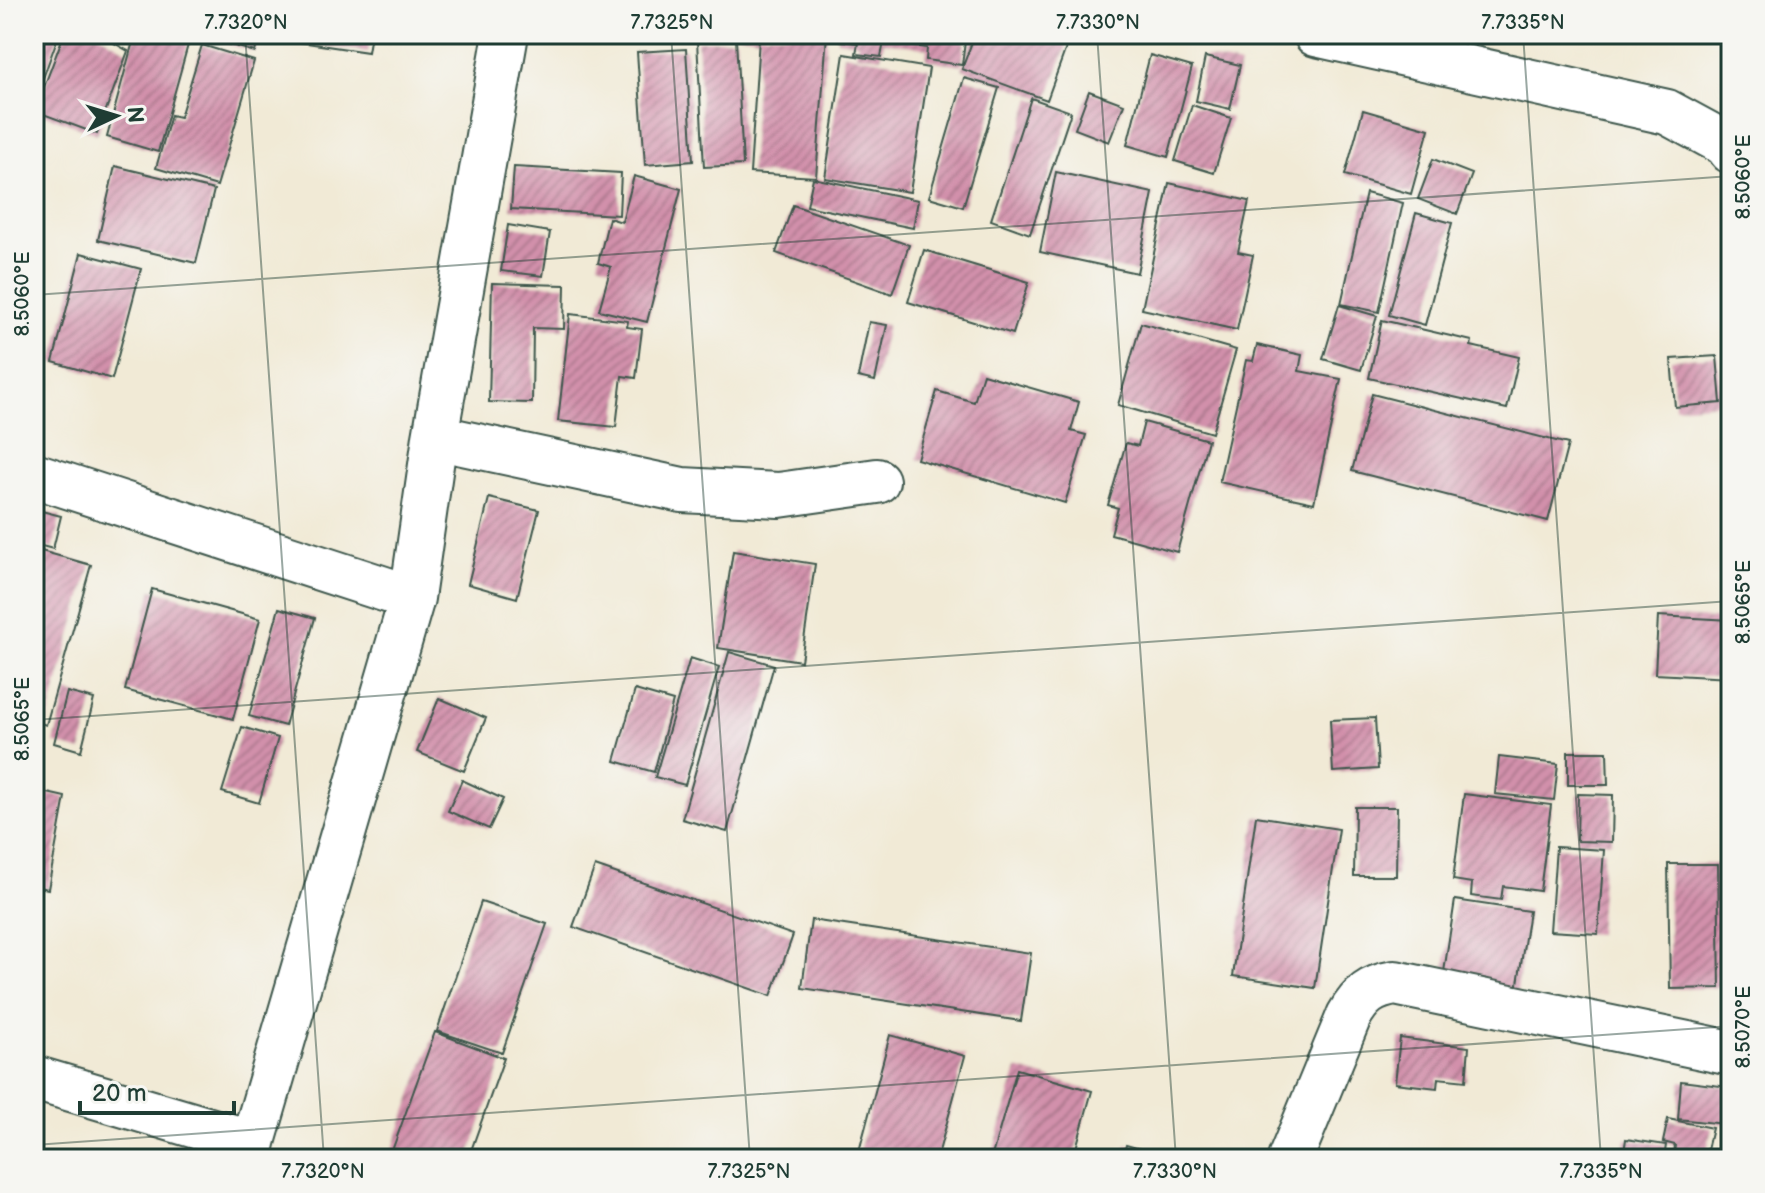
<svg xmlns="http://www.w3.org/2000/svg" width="1765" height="1193" font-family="'Balsamiq Sans',sans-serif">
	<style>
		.building { fill: url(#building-hatch) }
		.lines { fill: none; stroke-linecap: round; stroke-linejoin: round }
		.minor-casing { stroke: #3e574c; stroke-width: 48 }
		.minor { stroke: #fff; stroke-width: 44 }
		.ticks { fill: none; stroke: #1f3d34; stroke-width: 2; stroke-opacity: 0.45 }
		.neatline { fill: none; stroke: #1f3d34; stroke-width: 3 }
		.ticks-label { font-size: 20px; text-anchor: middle; fill: #1f3d34 }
	</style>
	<defs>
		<pattern id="building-hatch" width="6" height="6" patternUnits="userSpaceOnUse" patternTransform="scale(2)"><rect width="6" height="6" fill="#d290ab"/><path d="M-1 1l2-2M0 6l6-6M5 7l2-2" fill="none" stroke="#aa778c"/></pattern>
	</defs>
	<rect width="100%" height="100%" fill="#f6f6f2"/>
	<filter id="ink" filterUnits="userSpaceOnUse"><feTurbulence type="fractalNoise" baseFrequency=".0125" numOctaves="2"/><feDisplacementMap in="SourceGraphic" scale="16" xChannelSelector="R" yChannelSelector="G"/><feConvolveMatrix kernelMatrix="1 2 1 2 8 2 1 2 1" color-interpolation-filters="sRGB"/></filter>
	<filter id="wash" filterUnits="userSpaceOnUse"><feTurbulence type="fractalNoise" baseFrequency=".006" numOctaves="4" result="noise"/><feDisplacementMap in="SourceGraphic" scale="32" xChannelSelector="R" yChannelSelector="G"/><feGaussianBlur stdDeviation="1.8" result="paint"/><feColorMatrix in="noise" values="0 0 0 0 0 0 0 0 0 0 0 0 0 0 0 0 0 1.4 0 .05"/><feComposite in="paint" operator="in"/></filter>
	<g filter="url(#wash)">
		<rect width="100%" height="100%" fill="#f1ead6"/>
		<g id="blocks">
			<path class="building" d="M34 34H59L34 103Z
				M64 34H98L128 51 97 134 35 111Z
				M135 34H191L158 152 107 137Z
				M193 34H260L255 52Z
				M279 34H371L368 52 279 39Z
				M602 34H676V39L602 37Z
				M736 34H827L816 177 750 173 759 38Z
				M837 34H966L962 65 926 60 927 48 884 42 881 57 856 54 858 43 837 40Z
				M975 34H1071L1047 100 962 69Z
				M736 39 743 165 704 167 697 41Z
				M202 45 254 61 217 186 156 168 171 115 180 117Z
				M686 49 693 161 645 165 637 52Z
				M844 54 929 68 910 192 825 178Z
				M1150 55 1192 67 1168 157 1127 145Z
				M1205 57 1240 65 1230 109 1196 101Z
				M964 78 999 88 963 207 929 197Z
				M1089 91 1124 104 1109 142 1075 129Z
				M1031 98 1071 112 1030 234 991 220Z
				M1192 105 1231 118 1214 173 1175 161Z
				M1363 110 1429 129 1411 194 1345 175Z
				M1433 159 1472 174 1457 214 1418 199Z
				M115 166 214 190 196 263 98 240Z
				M514 167 621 173 619 215 511 209Z
				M1056 172 1153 193 1137 273 1040 252Z
				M634 176 681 189 647 322 599 310 611 267 598 263 609 218 622 222Z
				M813 178 918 200 913 228 807 206Z
				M1169 183 1249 201 1238 252 1253 255 1237 330 1142 309Z
				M1366 193 1403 203 1379 312 1341 304Z
				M793 205 909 245 892 294 776 253Z
				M1416 213 1452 223 1425 325 1389 315Z
				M508 225 550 232 543 276 501 271Z
				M924 250 1029 282 1013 334 908 302Z
				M81 253 141 269 112 379 53 362Z
				M492 283 565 285 564 329 533 328 532 403 489 402Z
				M1339 305 1377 316 1361 370 1323 359Z
				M570 314 628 321 627 327 642 329 636 378 622 376 616 427 558 421Z
				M1382 320 1472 341 1471 346 1519 357 1507 409 1369 378Z
				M869 322 887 325 875 381 858 377Z
				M1141 323 1236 350 1212 433 1118 405Z
				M1257 345 1302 355 1299 371 1341 379 1314 503 1219 482 1246 360 1253 361Z
				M1717 356 1721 403 1675 407 1671 359Z
				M983 374 1079 402 1071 431 1086 435 1065 503 917 459 937 391 974 402Z
				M1372 394 1568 444 1548 521 1352 471Z
				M1144 422 1208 440 1177 552 1111 534 1118 508 1108 505 1126 443 1138 446Z
				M489 498 539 510 517 598 468 584Z
				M34 509 61 516 53 549 34 544Z
				M34 549 91 565 46 725 34 721Z
				M733 551 815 564 801 661 718 648Z
				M152 589 260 619 233 719 125 690Z
				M279 608 315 618 285 726 249 716Z
				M1658 616 1731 620V678L1655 674Z
				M729 652 774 665 727 832 682 819Z
				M690 658 719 667 685 785 655 777Z
				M635 690 673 701 654 772 615 761Z
				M67 692 94 699 81 751 54 743Z
				M439 698 486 718 464 771 417 752Z
				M1375 718 1378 769 1333 772 1330 720Z
				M242 727 278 738 259 803 222 792Z
				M1568 752H1607L1608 785H1568Z
				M1499 757 1558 764 1554 800 1495 794Z
				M462 780 503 799 489 829 448 811Z
				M34 790 65 797 48 889 34 886Z
				M1464 794 1551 805 1540 891 1503 886 1501 900 1471 896 1472 883 1453 880Z
				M1578 794 1613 795 1612 842 1577 841Z
				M1355 807H1397L1396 876H1354Z
				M1256 816 1339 829 1315 988 1233 976Z
				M1556 847 1604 850 1598 934 1550 931Z
				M1728 850H1731V893H1728Z
				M1668 864H1718L1720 988 1670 989Z
				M595 866 793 935 771 996 573 927Z
				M1455 900 1529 911 1516 997 1442 985Z
				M481 902 547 924 502 1053 437 1031Z
				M811 920 1031 953 1021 1021 802 988Z
				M435 1032 504 1058 468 1159H389Z
				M890 1035 965 1056 937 1159H857Z
				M1400 1038 1469 1047 1466 1081 1438 1078 1437 1088 1395 1083Z
				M1017 1069 1092 1091 1073 1159H991Z
				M1681 1081 1729 1087 1725 1124 1678 1119Z
				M1668 1119 1712 1128 1705 1159 1674 1156 1675 1145 1663 1142Z
				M1626 1139 1666 1145 1664 1159H1623Z
				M1126 1145 1173 1158V1159H1122Z
				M1723 1150 1731 1151V1159H1721Z"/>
		</g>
	</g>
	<g filter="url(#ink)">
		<use href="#blocks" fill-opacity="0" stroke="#3e574c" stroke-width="2"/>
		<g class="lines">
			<defs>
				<path id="minor" d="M1316 34 1667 112 1726 144 1731 151
					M435 437 682 490 779 495 877 481
					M34 475 412 598
					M34 1078 253 1143
					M248 1159 412 598 435 437 506 34
					M1290 1159 1349 1016C1361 995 1371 987 1395 983L1731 1053"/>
			</defs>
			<use href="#minor" class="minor-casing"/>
			<use href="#minor" class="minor"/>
		</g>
	</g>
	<path class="ticks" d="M245 34 324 1159M671 34 750 1159M1097 34 1176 1159M1523 34 1601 1159M34 295 1731 176M34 720 1731 601M34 1145 1731 1026"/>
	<rect width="1765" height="1193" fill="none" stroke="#f6f6f2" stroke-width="88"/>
	<g transform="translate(116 116) rotate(86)" stroke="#f6f6f2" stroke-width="6" paint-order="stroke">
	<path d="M0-6L14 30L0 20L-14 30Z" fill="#1f3d34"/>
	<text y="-12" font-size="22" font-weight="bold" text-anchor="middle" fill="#1f3d34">N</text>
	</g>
	<path d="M80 1101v12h154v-12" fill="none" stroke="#1f3d34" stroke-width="4"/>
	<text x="92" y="1101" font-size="24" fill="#1f3d34" stroke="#f6f6f2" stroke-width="6" paint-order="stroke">20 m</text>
	<rect x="44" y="44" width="1677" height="1105" class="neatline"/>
	<g class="ticks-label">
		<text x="246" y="29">7.7320°N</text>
		<text x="672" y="29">7.7325°N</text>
		<text x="1098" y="29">7.7330°N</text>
		<text x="1523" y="29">7.7335°N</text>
		<text transform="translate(1743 177) rotate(-90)" y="7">8.5060°E</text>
		<text transform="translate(22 294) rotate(-90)" y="7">8.5060°E</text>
		<text transform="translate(1743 602) rotate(-90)" y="7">8.5065°E</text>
		<text transform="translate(22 719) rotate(-90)" y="7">8.5065°E</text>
		<text transform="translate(1743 1027) rotate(-90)" y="7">8.5070°E</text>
		<text x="323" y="1178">7.7320°N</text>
		<text x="749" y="1178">7.7325°N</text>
		<text x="1175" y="1178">7.7330°N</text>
		<text x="1601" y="1178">7.7335°N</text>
	</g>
</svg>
